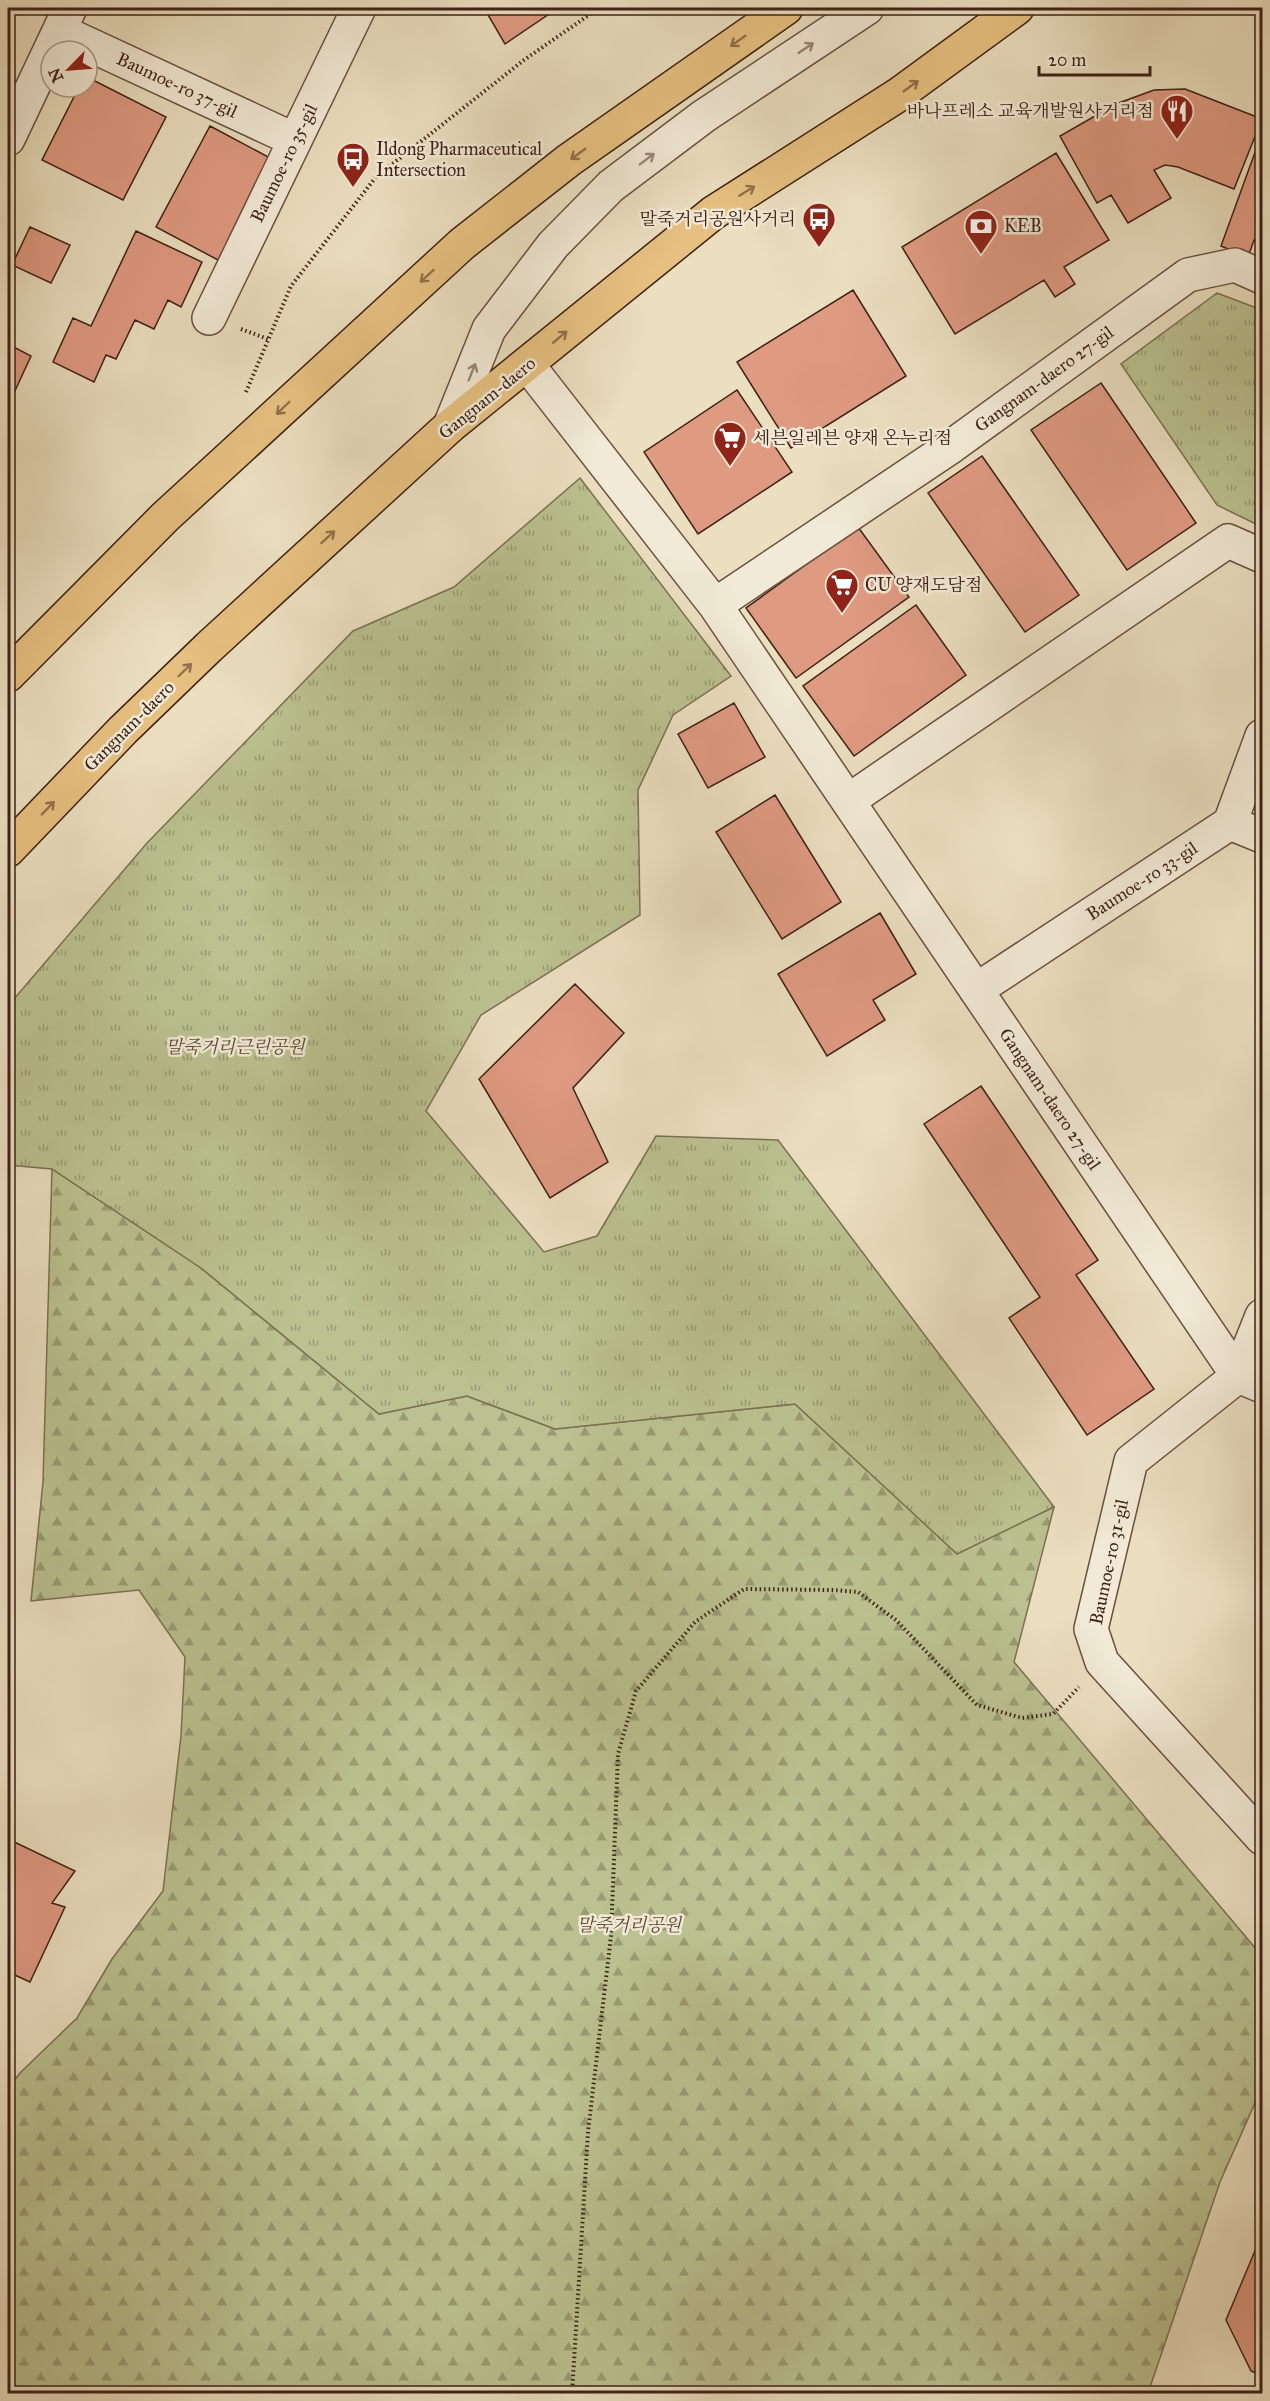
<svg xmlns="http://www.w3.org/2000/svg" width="1270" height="2401" font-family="'IM FELL Great Primer','Noto Serif KR',serif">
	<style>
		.forest { fill: url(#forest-firs); stroke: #7c7153; stroke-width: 1.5 }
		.park { fill: url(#park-tufts); stroke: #7c7153; stroke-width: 1.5 }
		.building { fill: #df9a82; stroke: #3e2116; stroke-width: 1.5 }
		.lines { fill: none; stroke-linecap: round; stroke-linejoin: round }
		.minor-casing { stroke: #695040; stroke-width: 36 }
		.major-casing { stroke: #3e2116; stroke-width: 36 }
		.path { stroke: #3e2116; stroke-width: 4; stroke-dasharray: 1.5 3; stroke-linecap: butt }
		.minor { stroke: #f2ead6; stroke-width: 33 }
		.major { stroke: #e6c080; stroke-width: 33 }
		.oneway { stroke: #92704b }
		.oneway2 { stroke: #988676 }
		.labels { text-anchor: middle; stroke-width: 5; stroke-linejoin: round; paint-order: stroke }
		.street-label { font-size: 18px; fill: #3e2116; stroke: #f2ead6 }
		.poi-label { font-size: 18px; fill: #3e2116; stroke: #f2ead6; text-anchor: start }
		.park-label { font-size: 18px; font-style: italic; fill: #5d4934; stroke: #f2ead6 }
	</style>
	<defs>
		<pattern id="forest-firs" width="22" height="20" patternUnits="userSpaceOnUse" patternTransform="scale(1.5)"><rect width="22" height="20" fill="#bbc190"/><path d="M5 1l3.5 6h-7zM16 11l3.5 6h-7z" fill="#999c75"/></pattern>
		<pattern id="park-tufts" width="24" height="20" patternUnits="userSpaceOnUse" patternTransform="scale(1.5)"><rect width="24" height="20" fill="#bbc190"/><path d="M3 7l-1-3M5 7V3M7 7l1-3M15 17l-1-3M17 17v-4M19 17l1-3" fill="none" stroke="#999c75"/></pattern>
	</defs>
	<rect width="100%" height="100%" fill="#ebdfc0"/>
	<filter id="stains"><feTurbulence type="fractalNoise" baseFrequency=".00333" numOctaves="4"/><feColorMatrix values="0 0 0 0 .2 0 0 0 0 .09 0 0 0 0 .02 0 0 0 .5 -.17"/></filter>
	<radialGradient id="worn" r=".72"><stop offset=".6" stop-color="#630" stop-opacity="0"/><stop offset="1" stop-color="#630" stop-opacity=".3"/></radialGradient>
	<path class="forest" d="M52 1169 201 1268 379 1414 467 1396 555 1429 795 1404 957 1553 1054 1507 1014 1662 1262 1956V2087L1220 2182 1148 2393H8V2089L20 2073 77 2018 112 1959 163 1891 181 1736 185 1657 139 1590 31 1601 43 1482Z"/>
	<path class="park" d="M1217 293 1262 310V527L1217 505 1121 364Z
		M580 478 731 676 673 715 638 790 640 915 481 1015 426 1111 544 1252 597 1236 656 1136 778 1140 1054 1507 957 1554 795 1404 555 1429 467 1396 379 1414 201 1268 52 1169 8 1165V1006L147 843 353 631 454 587Z"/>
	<path class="building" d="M484 8H558L505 44Z
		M87 77 166 117 123 200 42 160 79 87H87Z
		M1185 89 1262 119 1234 189 1178 167 1165 165 1154 170 1171 198 1128 223 1111 195 1097 203 1060 136 1116 104 1154 90Z
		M210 126 272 159 218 260 156 227Z
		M1262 133V244L1254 240 1248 257 1221 246Z
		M1056 153 1109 240 1064 267 1075 284 1055 297 1044 280 955 334 902 247Z
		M30 227 70 245 51 283 12 265Z
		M136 231 202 262 181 307 168 300 154 329 135 320 116 359 106 355 94 382 53 362 73 318 91 326Z
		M853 290 906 376 791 448 737 362Z
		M8 344 31 356 8 406Z
		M1101 383 1196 523 1127 570 1031 430Z
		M737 390 792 472 698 534 644 452Z
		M982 456 1079 595 1025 632 928 493Z
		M858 527 909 597 796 678 746 608Z
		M916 605 966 675 854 756 803 686Z
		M734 703 765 757 708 788 678 734Z
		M775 795 841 902 782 939 716 832Z
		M880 913 916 974 873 1000 885 1020 827 1056 778 974Z
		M575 984 624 1033 573 1088 608 1162 550 1198 479 1079Z
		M981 1086 1098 1260 1076 1275 1154 1389 1087 1435 1009 1318 1040 1297 924 1124Z
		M8 1839 75 1871 52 1903 65 1907 30 1982 8 1972Z
		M1262 2234V2376L1251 2371 1226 2320Z"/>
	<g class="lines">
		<defs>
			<path id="minor" d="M60 31 295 140
				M8 139 70 8
				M209 318 359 8
				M527 364 715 605 1238 1376 1262 1386
				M450 426 489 329 553 245 611 186 704 116 867 8
				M715 605 952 446 1188 275 1235 265 1262 277
				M848 801 1228 541 1262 556
				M1230 823 1262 836
				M976 990 1230 823 1262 736
				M1262 1316 1238 1376 1131 1461 1091 1629 1102 1662 1262 1838"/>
			<path id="major" d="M8 675 165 517 462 244 569 160 786 8
				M8 850 123 730 209 647 450 426 713 213 898 95 1017 8"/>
		</defs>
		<use href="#minor" class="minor-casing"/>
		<use href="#major" class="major-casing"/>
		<path class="path" d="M241 329 268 339
			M246 392 291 286 376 177 524 60 599 8
			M572 2394 588 2132 611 1936 618 1754 636 1691 695 1622 744 1589 833 1590 858 1592 896 1620 977 1705 1022 1718 1053 1714 1079 1687"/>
		<use href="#minor" class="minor"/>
		<use href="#major" class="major"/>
	</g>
	<defs><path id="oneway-shaft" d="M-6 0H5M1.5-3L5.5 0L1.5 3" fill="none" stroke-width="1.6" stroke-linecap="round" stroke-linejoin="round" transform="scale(1.5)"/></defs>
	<g class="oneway">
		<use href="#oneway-shaft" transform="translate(738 41) rotate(145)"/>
		<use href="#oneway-shaft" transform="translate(911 86) rotate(-36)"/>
		<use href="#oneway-shaft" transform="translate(578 154) rotate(144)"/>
		<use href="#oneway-shaft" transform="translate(747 191) rotate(-32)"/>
		<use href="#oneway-shaft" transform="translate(427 276) rotate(138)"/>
		<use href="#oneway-shaft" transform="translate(560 337) rotate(-40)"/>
		<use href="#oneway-shaft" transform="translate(283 408) rotate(136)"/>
		<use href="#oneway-shaft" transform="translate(328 537) rotate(-42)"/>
		<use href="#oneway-shaft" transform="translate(185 670) rotate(-44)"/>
		<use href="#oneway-shaft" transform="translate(48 808) rotate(-46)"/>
	</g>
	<g class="oneway2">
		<use href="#oneway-shaft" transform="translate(806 48) rotate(-34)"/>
		<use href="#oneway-shaft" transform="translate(647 159) rotate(-37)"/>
		<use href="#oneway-shaft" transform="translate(472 372) rotate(-68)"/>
	</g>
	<defs>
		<symbol id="restaurant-pin" viewBox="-11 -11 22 30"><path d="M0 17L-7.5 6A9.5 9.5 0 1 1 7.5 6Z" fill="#8f2418" stroke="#f2ead6"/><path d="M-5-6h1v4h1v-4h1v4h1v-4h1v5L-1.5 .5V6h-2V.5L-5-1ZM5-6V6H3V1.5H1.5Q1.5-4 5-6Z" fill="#fff"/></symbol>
		<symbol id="bus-pin" viewBox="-11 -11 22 30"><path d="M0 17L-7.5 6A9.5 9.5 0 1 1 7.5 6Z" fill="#8f2418" stroke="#f2ead6"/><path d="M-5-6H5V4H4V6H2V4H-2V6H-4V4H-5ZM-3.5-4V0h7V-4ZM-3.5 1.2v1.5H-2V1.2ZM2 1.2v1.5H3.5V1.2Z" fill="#fff"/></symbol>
		<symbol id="bank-pin" viewBox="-11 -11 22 30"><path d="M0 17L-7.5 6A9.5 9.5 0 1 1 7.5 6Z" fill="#8f2418" stroke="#f2ead6"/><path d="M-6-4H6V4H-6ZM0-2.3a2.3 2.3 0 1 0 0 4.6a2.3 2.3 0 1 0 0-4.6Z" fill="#fff"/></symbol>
		<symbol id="supermarket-pin" viewBox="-11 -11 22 30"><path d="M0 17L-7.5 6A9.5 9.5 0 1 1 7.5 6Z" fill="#8f2418" stroke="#f2ead6"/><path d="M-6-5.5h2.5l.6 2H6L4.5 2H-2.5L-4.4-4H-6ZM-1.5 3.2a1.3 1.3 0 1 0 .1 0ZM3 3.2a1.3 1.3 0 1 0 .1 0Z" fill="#fff"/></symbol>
	</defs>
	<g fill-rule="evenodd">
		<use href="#restaurant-pin" x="1158" y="92" width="38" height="52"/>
		<use href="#bus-pin" x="334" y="140" width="38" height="52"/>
		<use href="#bus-pin" x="800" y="200" width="38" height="52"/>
		<use href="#bank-pin" x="962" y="207" width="38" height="52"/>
		<use href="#supermarket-pin" x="711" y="419" width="38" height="52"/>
		<use href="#supermarket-pin" x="823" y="566" width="38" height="52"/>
	</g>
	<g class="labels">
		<g class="street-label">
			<text transform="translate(177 85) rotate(25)" y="6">Baumoe-ro 37-gil</text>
			<text transform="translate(284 163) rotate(-64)" y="6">Baumoe-ro 35-gil</text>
			<text transform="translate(1044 379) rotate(-36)" y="6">Gangnam-daero 27-gil</text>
			<text transform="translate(487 398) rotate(-39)" y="6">Gangnam-daero</text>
			<text transform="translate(129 726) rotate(-45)" y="6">Gangnam-daero</text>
			<text transform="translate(1142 881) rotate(-33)" y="6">Baumoe-ro 33-gil</text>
			<text transform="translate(1050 1099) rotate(56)" y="6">Gangnam-daero 27-gil</text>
			<text transform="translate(1109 1562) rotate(-78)" y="6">Baumoe-ro 31-gil</text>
		</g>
		<g class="poi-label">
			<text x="1154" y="117" text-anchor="end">바나프레소 교육개발원사거리점</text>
			<text x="376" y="155">Ildong Pharmaceutical<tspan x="376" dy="21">Intersection</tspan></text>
			<text x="796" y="225" text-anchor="end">말죽거리공원사거리</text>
			<text x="1004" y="232">KEB</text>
			<text x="753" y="444">세븐일레븐 양재 온누리점</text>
			<text x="865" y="591">CU 양재도담점</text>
		</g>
		<g class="park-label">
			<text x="235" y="1053">말죽거리근린공원</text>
			<text x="629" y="1931">말죽거리공원</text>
		</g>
	</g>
	<rect width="1270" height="2401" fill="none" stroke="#ebdfc0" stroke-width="30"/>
	<rect x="9" y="9" width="1252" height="2383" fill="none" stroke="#3e2116" stroke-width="3"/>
	<rect x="15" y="15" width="1240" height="2371" fill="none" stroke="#3e2116" stroke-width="1.5"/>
	<g transform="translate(69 69) rotate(245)"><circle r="28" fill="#f2ead6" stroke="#aa9a89" stroke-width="1.5"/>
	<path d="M0-4.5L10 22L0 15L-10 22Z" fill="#8f2418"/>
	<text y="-9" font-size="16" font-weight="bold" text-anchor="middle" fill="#3e2116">N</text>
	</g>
	<path d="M1039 66v9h111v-9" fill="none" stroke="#3e2116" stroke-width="3"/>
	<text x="1048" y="66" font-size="18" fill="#3e2116" stroke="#f2ead6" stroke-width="4.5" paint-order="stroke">20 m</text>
	<rect width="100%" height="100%" filter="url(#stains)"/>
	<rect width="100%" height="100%" fill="url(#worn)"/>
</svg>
